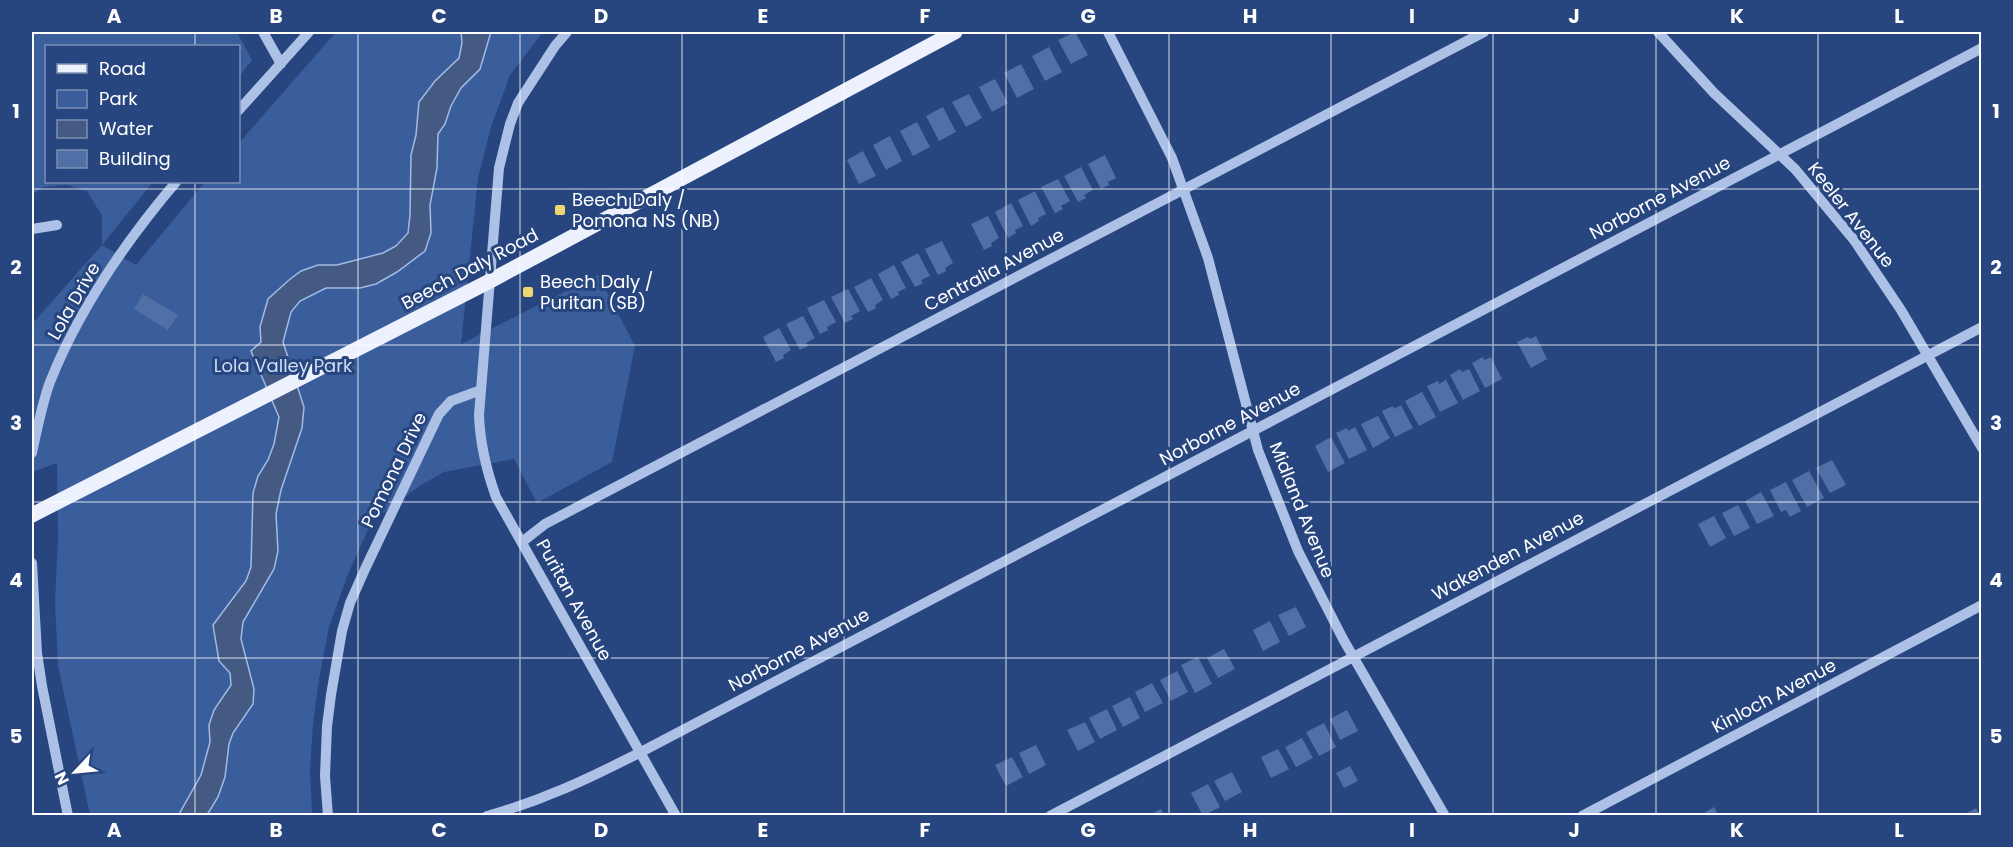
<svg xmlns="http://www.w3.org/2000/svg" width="2013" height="847" font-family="Poppins,sans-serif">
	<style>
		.green { fill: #3a5d9b }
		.water { fill: #445a83; stroke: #a1bbe5; stroke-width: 1.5 }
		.building { fill: #4f6fa6 }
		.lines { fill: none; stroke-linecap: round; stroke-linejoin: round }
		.minor { stroke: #acc1e5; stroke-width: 10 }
		.major { stroke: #edf1fd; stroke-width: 15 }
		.grid { fill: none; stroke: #fff; stroke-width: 1.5; stroke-opacity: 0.55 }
		.poi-dot { fill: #edd572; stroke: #27457e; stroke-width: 2 }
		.labels { text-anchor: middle; stroke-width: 6; stroke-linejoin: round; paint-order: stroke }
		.street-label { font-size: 18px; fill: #fff; stroke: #27457e }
		.poi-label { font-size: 18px; fill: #fff; stroke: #27457e; text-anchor: start }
		.park-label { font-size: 18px; fill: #cfddf4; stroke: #27457e }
		.neatline { fill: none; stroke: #fff; stroke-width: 2 }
		.grid-label { font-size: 20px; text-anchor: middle; font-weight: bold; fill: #fff }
	</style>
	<rect width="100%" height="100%" fill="#27457e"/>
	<path class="green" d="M32 32H237L252 60 239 77 238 46H46V182H153L102 245 136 265 205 182H238L239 143 336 32H543L510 75 491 127 478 178 461 344 598 275 635 346 612 462 537 503 514 459 444 472 421 485 372 521 348 574 329 627 319 679 313 724 310 770 312 815H90L58 666 55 604 58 539 57 463 32 472V324L102 245V216L87 191 67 185 43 187 32 195Z"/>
	<path class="water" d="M461 32H491L480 69 461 88 451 106 445 124 438 134 437 168 430 205 431 233 425 251 397 272 376 284 360 288H326L300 301 291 312 283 342 304 407 302 428 281 490 276 514 278 551 274 569 243 622 241 639 254 689 253 704 233 733 229 744 225 777 218 797 207 815 178 816 201 775 210 742 209 725 214 710 231 685 230 673 219 661 213 625 246 581 251 567 253 493 258 476 268 460 274 444 279 417 251 351 261 342 260 327 268 299 289 280 301 271 318 265H337L383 253 396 246 408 233 410 215 411 155 416 135 419 102 435 81 459 58 462 43Z"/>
	<path class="building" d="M1075 32 1088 55 1071 64 1058 40Z
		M1049 47 1062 72 1045 81 1032 56Z
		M1021 64 1034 89 1017 98 1004 73Z
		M995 79 1008 103 992 112 979 87Z
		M969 94 982 118 966 127 952 102Z
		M943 107 956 132 939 141 926 116Z
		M917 122 930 147 913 156 900 131Z
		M890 136 902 161 886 170 873 145Z
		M863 151 876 176 859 184 847 160Z
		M1105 155 1116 178 1108 182 1109 185 1101 189 1088 164Z
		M1081 167 1093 190 1084 195 1086 198 1078 202 1064 176Z
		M1058 179 1070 201 1061 206 1063 209 1055 213 1041 187Z
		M1035 191 1046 214 1038 218 1039 221 1031 226 1018 200Z
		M1011 203 1023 226 1015 230 1016 233 1008 238 995 212Z
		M988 216 999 238 991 243 992 246 984 250 971 224Z
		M942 241 953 263 945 268 946 271 938 275 925 249Z
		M918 253 930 276 921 280 923 283 915 287 901 262Z
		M894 265 906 288 898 292 899 295 891 299 878 274Z
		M871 278 883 300 875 305 876 308 868 312 854 287Z
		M848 289 860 311 851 316 853 319 845 323 831 297Z
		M143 294 178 315 168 330 134 309Z
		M824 300 836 322 827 327 828 330 820 334 807 308Z
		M803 316 815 338 806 343 808 346 800 350 786 324Z
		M779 328 791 350 783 355 784 358 776 362 763 337Z
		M1536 336 1547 359 1531 368 1517 342 1528 337 1530 339Z
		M1483 357 1484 360 1491 357 1502 379 1485 388 1472 363Z
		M1460 369 1462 372 1469 369 1480 391 1463 400 1450 375Z
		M1446 380 1458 403 1440 412 1427 386 1438 381 1439 384Z
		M1422 392 1436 417 1419 426 1405 401Z
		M1401 405 1413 428 1395 437 1382 411 1393 406 1394 409Z
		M1378 416 1390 438 1373 448 1361 424Z
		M1355 427 1367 450 1349 459 1336 433 1347 428 1348 431Z
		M1331 437 1345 463 1328 472 1315 446Z
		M1832 460 1846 485 1830 493 1816 468Z
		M1809 471 1824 498 1807 507 1792 480Z
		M1786 482 1801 511 1790 517 1786 510 1781 512 1770 490Z
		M1761 492 1774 516 1757 524 1745 501Z
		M1738 505 1750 528 1734 536 1722 513Z
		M1714 516 1726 538 1710 547 1698 524Z
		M1296 607 1306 627 1289 636 1278 615Z
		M1270 621 1280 642 1263 651 1253 630Z
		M1224 649 1235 669 1218 678 1207 658Z
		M1198 657 1212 684 1195 693 1181 665Z
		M1177 671 1188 692 1171 701 1160 680Z
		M1152 683 1163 703 1145 712 1135 692Z
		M1130 697 1140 718 1123 727 1112 706Z
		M1107 709 1117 730 1100 739 1089 718Z
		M1347 710 1358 731 1340 740 1330 719Z
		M1085 722 1095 742 1078 751 1067 730Z
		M1324 723 1336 747 1319 756 1306 732Z
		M1302 738 1313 758 1296 767 1285 747Z
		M1036 745 1046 765 1029 774 1019 753Z
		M1278 749 1289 769 1271 778 1261 757Z
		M1012 757 1023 777 1006 786 995 765Z
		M1350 766 1358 781 1344 788 1336 773Z
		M1232 772 1242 792 1225 801 1214 781Z
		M1208 784 1220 807 1203 816 1191 793Z
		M1714 807 1719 816H1699Z
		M1976 808 1980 816H1962Z
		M1161 809 1164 816H1147Z"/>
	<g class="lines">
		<path class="minor" d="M263 32 281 64
			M567 32 555 46 518 103 510 124 499 168 479 415C480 445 486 469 496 497L676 816
			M1108 32 1172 158 1208 258 1258 450 1298 551 1343 639 1445 816
			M1658 32 1714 93 1795 169 1854 240 1901 310 1982 448
			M238 111 309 32
			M32 229 57 225
			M32 453C37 429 42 404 50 382 79 309 126 241 176 182
			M522 542 545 524 1484 32
			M32 563 37 653 42 686 68 816
			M328 816 325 776 327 726 331 695 342 631 350 603 365 569 439 414 451 401 481 390
			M487 816C544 800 588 779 641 752L1982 48
			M1050 816 1982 327
			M1582 816 1982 605"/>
		<path class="major" d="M32 515 490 281 955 32"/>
	</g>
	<path class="grid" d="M195 32V46M358 32V816M520 32V816M682 32V816M844 32V816M1006 32V816M1169 32V816M1331 32V816M1493 32V816M1656 32V816M1818 32V816M195 182V816M32 189H1982M32 345H1982M32 502H1982M32 658H1982"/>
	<g class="poi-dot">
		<rect x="554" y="204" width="12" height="12" rx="3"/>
		<rect x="522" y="286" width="12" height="12" rx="3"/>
	</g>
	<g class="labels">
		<g class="street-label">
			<text transform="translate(1660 198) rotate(-28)" y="6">Norborne Avenue</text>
			<text transform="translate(1851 215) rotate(52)" y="6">Keeler Avenue</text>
			<text transform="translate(470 269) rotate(-28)" y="6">Beech Daly Road</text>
			<text transform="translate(994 270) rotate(-28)" y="6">Centralia Avenue</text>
			<text transform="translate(74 301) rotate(-60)" y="6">Lola Drive</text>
			<text transform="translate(1230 424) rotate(-28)" y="6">Norborne Avenue</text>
			<text transform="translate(394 470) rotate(-64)" y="6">Pomona Drive</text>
			<text transform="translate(1302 510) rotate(68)" y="6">Midland Avenue</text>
			<text transform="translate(1508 556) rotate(-28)" y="6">Wakenden Avenue</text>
			<text transform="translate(574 600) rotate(61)" y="6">Puritan Avenue</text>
			<text transform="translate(799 650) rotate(-28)" y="6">Norborne Avenue</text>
			<text transform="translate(1774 696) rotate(-28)" y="6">Kinloch Avenue</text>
		</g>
		<g class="poi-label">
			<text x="572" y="206">Beech Daly /<tspan x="572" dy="21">Pomona NS (NB)</tspan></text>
			<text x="540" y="288">Beech Daly /<tspan x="540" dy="21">Puritan (SB)</tspan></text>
		</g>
		<g class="park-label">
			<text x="283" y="372">Lola Valley Park</text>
		</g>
	</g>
	<rect width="2013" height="847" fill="none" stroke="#27457e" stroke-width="66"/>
	<rect x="45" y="45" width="195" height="138" fill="#27457e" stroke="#7d8fb2" stroke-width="1.5"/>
	<rect x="57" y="64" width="30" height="9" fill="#edf1fd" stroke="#7d8fb2" stroke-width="1.5"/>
	<text x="99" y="75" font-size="18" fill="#ffffff">Road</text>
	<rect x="57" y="90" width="30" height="18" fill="#3a5d9b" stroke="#7d8fb2" stroke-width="1.5"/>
	<text x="99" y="105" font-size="18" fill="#ffffff">Park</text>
	<rect x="57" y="120" width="30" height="18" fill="#445a83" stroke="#7d8fb2" stroke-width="1.5"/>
	<text x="99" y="135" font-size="18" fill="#ffffff">Water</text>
	<rect x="57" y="150" width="30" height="18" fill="#4f6fa6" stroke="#7d8fb2" stroke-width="1.5"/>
	<text x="99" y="165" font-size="18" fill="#ffffff">Building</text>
	<g transform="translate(75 772) rotate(244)" stroke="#27457e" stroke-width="4.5" paint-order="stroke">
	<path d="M0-4.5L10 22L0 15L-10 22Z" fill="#ffffff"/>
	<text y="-9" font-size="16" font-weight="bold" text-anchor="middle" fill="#ffffff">N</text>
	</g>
	<rect x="33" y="33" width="1947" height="781" class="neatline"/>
	<g class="grid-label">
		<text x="114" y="23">A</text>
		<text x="276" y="23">B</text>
		<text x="439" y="23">C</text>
		<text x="601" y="23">D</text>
		<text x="763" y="23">E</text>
		<text x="925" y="23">F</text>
		<text x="1088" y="23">G</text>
		<text x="1250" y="23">H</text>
		<text x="1412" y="23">I</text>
		<text x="1574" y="23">J</text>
		<text x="1737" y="23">K</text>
		<text x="1899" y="23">L</text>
		<text x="16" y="118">1</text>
		<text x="1996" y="118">1</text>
		<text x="16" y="274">2</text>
		<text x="1996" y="274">2</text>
		<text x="16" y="430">3</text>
		<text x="1996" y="430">3</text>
		<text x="16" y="587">4</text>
		<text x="1996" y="587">4</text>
		<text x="16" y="743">5</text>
		<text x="1996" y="743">5</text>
		<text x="114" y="837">A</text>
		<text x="276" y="837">B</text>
		<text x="439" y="837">C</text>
		<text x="601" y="837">D</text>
		<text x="763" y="837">E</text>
		<text x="925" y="837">F</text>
		<text x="1088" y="837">G</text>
		<text x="1250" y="837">H</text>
		<text x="1412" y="837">I</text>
		<text x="1574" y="837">J</text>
		<text x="1737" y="837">K</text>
		<text x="1899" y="837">L</text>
	</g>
</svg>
